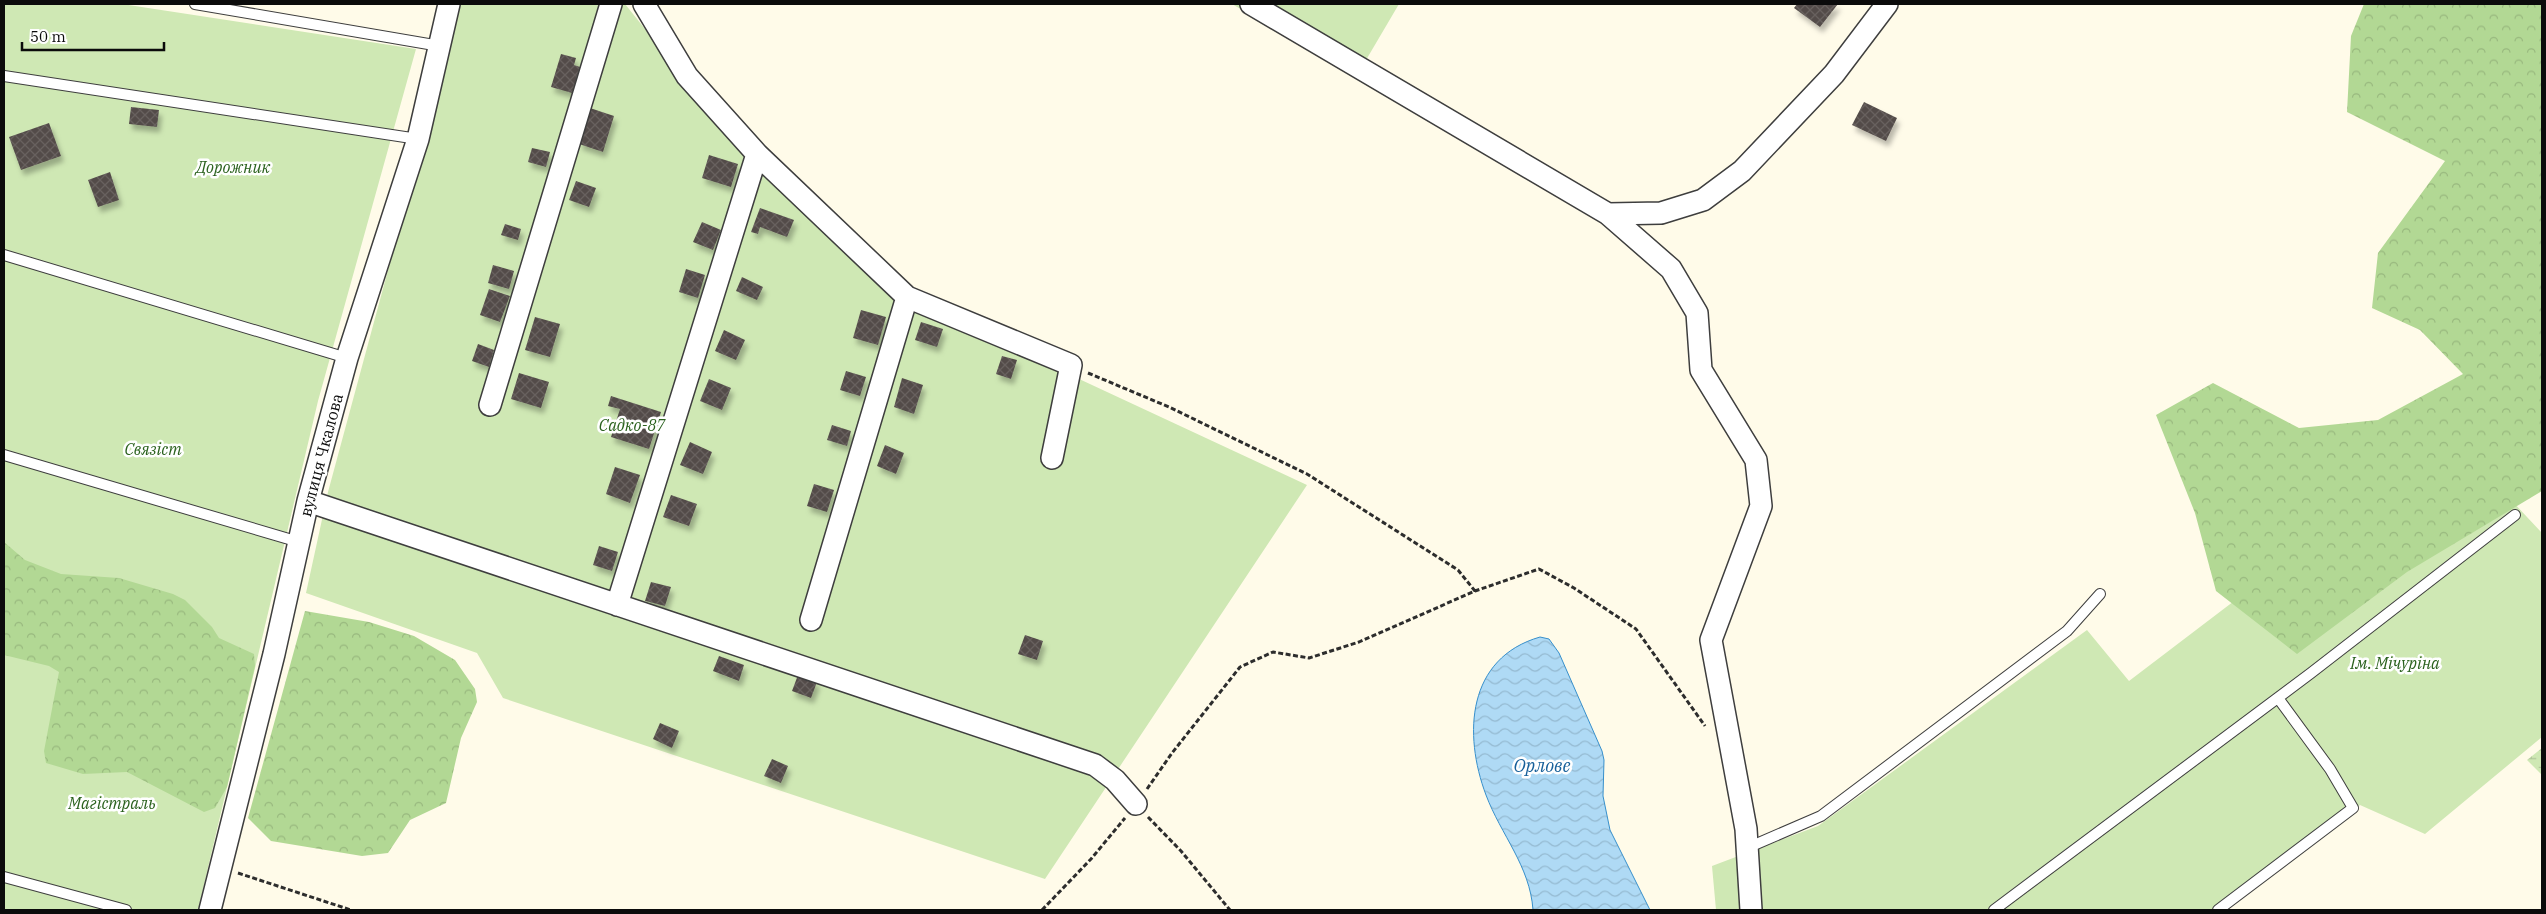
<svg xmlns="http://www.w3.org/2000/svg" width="2546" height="914" font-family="'IBM Plex Serif',serif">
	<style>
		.grass { fill: #cfe8b4 }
		.forest { fill: url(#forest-crowns) }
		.wetland { fill: url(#wetland-marsh) }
		.water { fill: url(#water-waves); stroke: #378fcb }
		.building { fill: url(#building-cross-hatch); filter: url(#shadow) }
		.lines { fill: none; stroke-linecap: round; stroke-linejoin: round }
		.service-casing { stroke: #3e3e3e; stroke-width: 12 }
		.minor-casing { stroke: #3e3e3e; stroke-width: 24 }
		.path { stroke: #2d2d2d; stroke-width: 3; stroke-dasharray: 5 2.5; stroke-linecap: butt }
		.service { stroke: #fff; stroke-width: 10 }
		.minor { stroke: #fff; stroke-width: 21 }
		.labels { text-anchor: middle; stroke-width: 5; stroke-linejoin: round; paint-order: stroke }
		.park-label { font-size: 16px; font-style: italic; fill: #2a611d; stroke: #fff }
		.street-label { font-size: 16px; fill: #0b0b0b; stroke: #fff }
		.water-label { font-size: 18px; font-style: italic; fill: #17609a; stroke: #fff }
	</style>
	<defs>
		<pattern id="forest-crowns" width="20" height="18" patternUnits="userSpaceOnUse" patternTransform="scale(1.25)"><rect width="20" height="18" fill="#b2d894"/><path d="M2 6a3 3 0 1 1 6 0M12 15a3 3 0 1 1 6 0" fill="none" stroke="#98b87e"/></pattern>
		<pattern id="wetland-marsh" width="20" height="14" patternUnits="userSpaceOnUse" patternTransform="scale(1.25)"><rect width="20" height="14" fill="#cfe8b4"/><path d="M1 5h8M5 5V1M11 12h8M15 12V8" fill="none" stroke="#b0c699"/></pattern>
		<pattern id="water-waves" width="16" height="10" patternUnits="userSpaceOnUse" patternTransform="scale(1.25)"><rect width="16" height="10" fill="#afdaf5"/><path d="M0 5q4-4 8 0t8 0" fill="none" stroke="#95bad1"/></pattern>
		<pattern id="building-cross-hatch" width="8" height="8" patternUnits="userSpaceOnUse" patternTransform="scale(1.25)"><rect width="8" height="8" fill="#534c48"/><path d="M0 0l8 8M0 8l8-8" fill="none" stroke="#67615e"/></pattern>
		<filter id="shadow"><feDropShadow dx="3" dy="5.5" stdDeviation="2.5" flood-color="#0004"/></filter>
	</defs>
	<rect width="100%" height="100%" fill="#fffbe9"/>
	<path class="grass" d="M4 4H122L416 49 318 401 198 910H4Z
		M460 4H625L734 140 899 299 1077 378 1307 485 1045 879 503 698 477 653 306 593 328 492Z
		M1232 4H1399L1356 77Z
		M2451 436 2542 533V737L2425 834 2360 805 2225 910H1716L1712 866 1818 826 2087 630 2129 681Z"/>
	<path class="forest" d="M2364 4H2542V491L2407 572 2297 654 2216 591 2195 513 2156 415 2213 383 2299 428 2378 420 2463 374 2420 330 2372 308 2378 253 2445 161 2347 112 2351 36Z
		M4 542 25 560 61 574 119 578 173 594 185 600 212 627 219 638 254 654 255 666 227 787 215 808 204 812 127 772 83 774 46 763 44 751 59 672 49 666 4 655Z
		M305 611 369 622 414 636 455 660 475 689 477 702 461 738 446 803 410 820 388 853 362 856 271 841 248 818Z"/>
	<path class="wetland" d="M2542 748V775L2527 760Z"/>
	<path class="water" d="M1540 637 1549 639 1559 653 1602 751 1604 760 1603 796 1610 830 1650 910H1533C1530 866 1501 835 1486 795 1463 734 1467 658 1540 637Z"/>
	<path class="building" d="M1797 4H1838L1820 27 1794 8Z
		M561 54 576 58 574 65 580 67 572 93 551 87Z
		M1864 102 1897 118 1886 141 1852 125Z
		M131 107 159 110 157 127 129 124Z
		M590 108 614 116 603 152 579 144Z
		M49 123 61 156 21 170 9 137Z
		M532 148 550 152 546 167 528 162Z
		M709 155 738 164 731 187 702 178Z
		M110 172 119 200 98 207 88 180Z
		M576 181 596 188 589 207 569 200Z
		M760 208 794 220 787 237 760 227 758 234 751 232Z
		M702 222 721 230 713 250 693 242Z
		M505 224 521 229 518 240 501 235Z
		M493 265 514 271 509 289 488 283Z
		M686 269 705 275 698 298 679 292Z
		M742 277 763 287 757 300 736 291Z
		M489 289 510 296 500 322 480 315Z
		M861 310 886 317 878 345 853 338Z
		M535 317 560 324 550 357 525 350Z
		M921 322 943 329 937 347 915 340Z
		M724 330 745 340 736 360 715 351Z
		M478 344 494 350 489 367 472 361Z
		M1002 356 1017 360 1011 379 996 374Z
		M846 371 866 377 860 396 840 390Z
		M519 373 549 382 541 408 511 399Z
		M902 378 923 385 914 414 894 407Z
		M709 379 731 388 722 410 700 401Z
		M611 396 661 412 649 449 611 437 620 409 608 406Z
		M832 425 851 431 847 446 827 440Z
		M690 442 712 452 703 474 680 465Z
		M885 445 904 453 896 474 877 466Z
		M615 467 640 475 630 503 606 494Z
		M814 484 834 490 827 512 807 506Z
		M671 495 697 504 689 526 663 517Z
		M599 546 618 552 612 571 593 565Z
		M651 582 671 587 665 606 645 601Z
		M1025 635 1043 641 1037 660 1018 654Z
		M719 656 744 665 739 681 713 671Z
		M798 675 817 682 811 698 792 691Z
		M660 723 679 731 672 748 653 739Z
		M772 759 788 766 781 783 764 776Z"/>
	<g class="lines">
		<defs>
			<path id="service" d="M195 4 440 46
				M4 76 418 139
				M4 255 347 358
				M4 455 299 542
				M1747 848 1821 816 2067 631 2100 594
				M4 877 126 910
				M1994 910 2311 673 2515 515
				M2218 910 2353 808 2330 769 2278 698"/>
			<path id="minor" d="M1251 4 1608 214 1671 269 1697 313 1701 370 1756 460 1761 506 1711 640 1746 829 1751 910
				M757 154 907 297 811 620
				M1608 214 1661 213 1703 200 1742 171 1834 74 1887 4
				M907 297 1071 365 1052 458
				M490 405 611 4
				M308 501 1095 765 1115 780 1136 804
				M617 605 757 154 687 76 644 4
				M210 910 274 654 308 501 347 358 418 139 449 4"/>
		</defs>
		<use href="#service" class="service-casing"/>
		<use href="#minor" class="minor-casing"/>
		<path class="path" d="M1088 373 1169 407 1307 474 1458 570 1475 591
			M1147 789 1172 753 1240 667 1273 652 1309 658 1359 642 1475 591 1539 569 1574 588 1636 629 1705 726
			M1148 817 1181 851 1230 910
			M238 873 351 910
			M1042 910 1091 859 1125 818"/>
		<use href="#service" class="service"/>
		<use href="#minor" class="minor"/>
	</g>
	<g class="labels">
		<g class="park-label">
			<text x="233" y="173">Дорожник</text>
			<text x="632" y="431">Садко-87</text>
			<text x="153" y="455">Связіст</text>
			<text x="2395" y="669">Ім. Мічуріна</text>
			<text x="112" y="809">Магістраль</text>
		</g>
		<g class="street-label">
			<text transform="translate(321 455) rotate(-75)" y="6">вулиця Чкалова</text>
		</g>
		<g class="water-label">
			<text x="1542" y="772">Орлове</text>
		</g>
	</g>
	<rect width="2546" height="914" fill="none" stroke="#0b0b0b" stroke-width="10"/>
	<path d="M22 42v8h142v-8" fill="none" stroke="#0b0b0b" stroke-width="2.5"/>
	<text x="30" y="42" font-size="15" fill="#0b0b0b" stroke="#ffffff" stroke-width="4" paint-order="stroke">50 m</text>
</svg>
